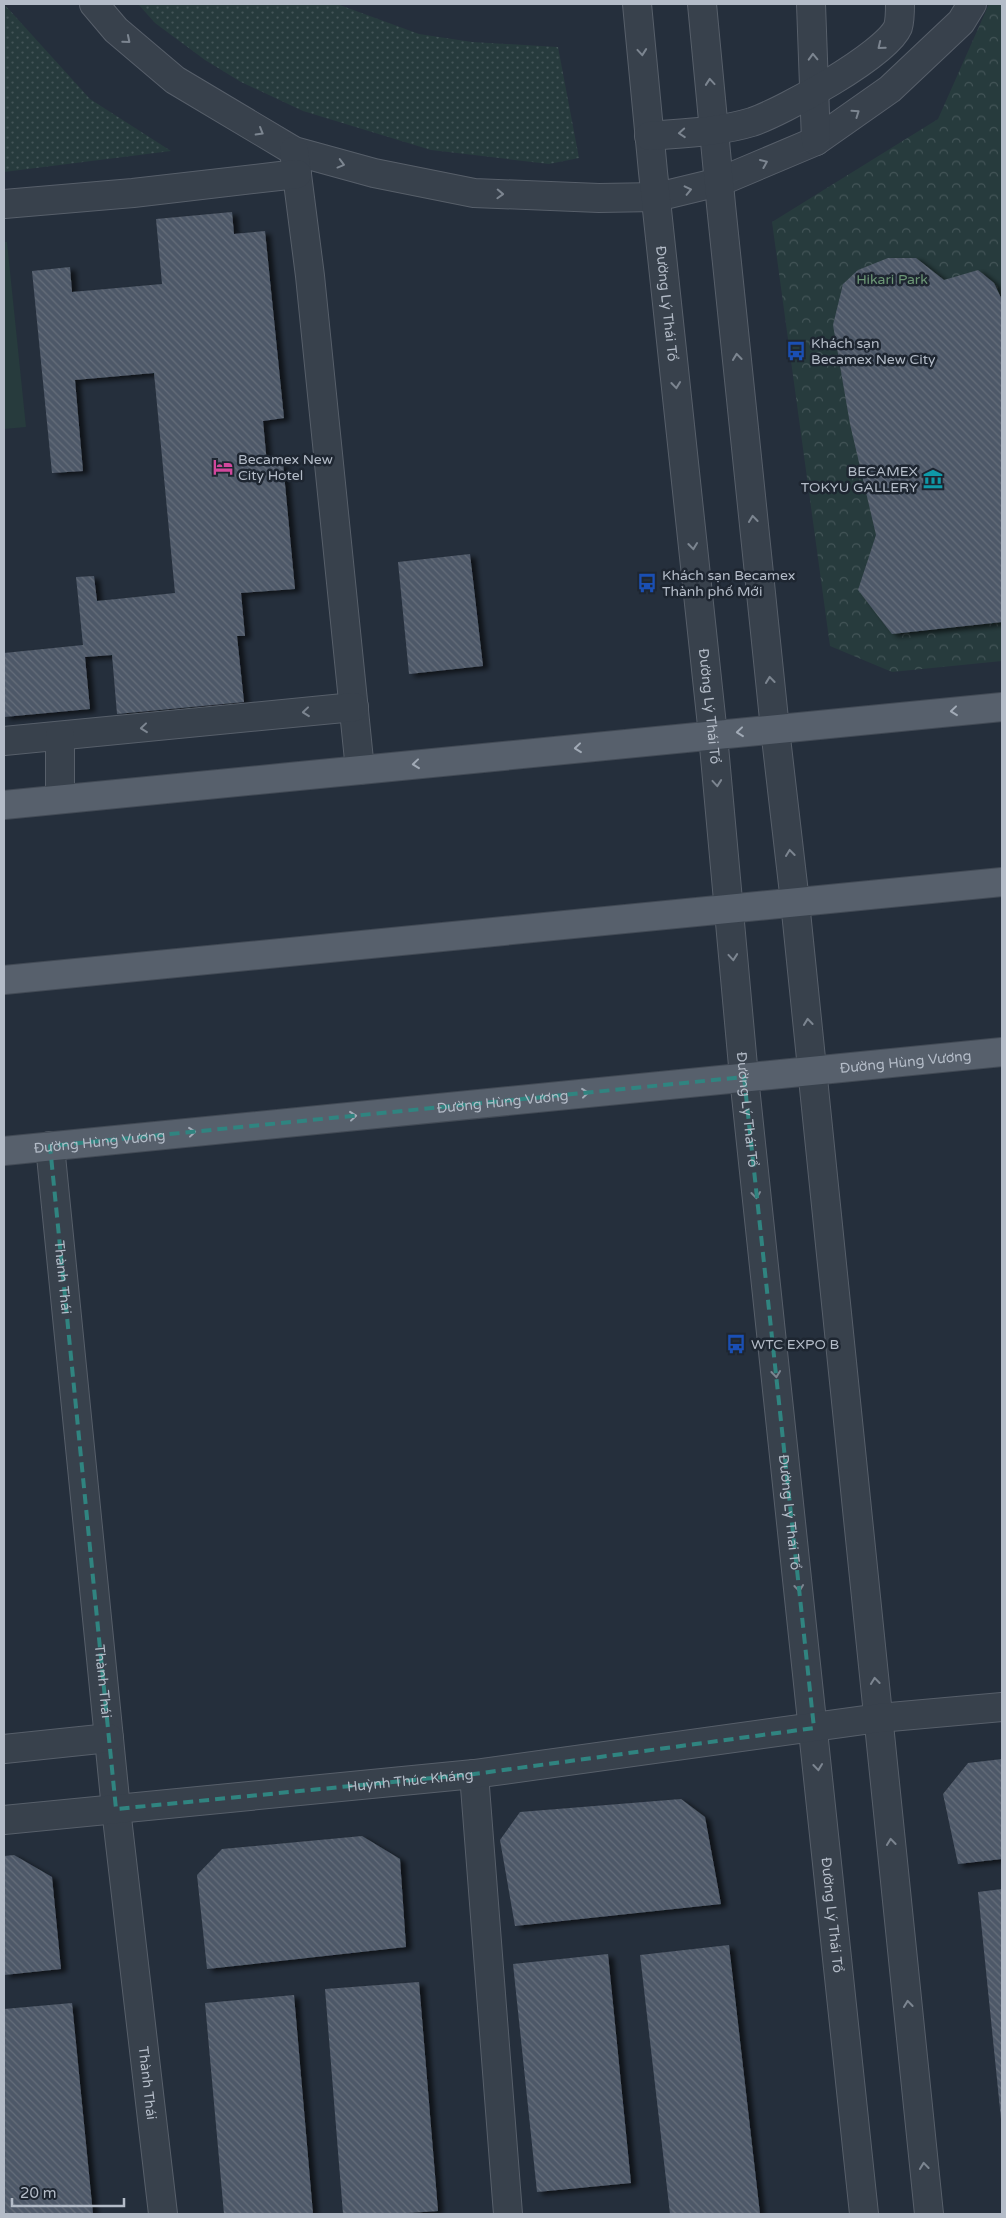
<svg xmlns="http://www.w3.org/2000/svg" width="1006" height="2218" font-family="'Varela Round',sans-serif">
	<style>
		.grass { fill: url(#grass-dots) }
		.park { fill: url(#park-crowns) }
		.pitch { fill: #273b3d }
		.building { fill: url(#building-back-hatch); filter: url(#shadow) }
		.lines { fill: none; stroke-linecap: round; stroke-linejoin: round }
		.minor-casing { stroke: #575f6a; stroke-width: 30 }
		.major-casing { stroke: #424a55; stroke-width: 30 }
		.minor { stroke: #38414c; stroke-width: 28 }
		.major { stroke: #57606c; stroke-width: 28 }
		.oneway { stroke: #7c8590 }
		.oneway2 { stroke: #a1aab6 }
		.marked { fill: none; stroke: #308480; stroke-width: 4; stroke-dasharray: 10 6; stroke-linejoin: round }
		.labels { text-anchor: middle; stroke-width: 5; stroke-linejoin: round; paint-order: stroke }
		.park-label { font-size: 14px; fill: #6c9775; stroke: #1e2631 }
		.street-label { font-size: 14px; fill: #b4bcc8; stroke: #1e2631 }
		.poi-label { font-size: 14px; fill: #b4bcc8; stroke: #1e2631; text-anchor: start }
	</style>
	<defs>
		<pattern id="grass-dots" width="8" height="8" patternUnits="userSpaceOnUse" patternTransform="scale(1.25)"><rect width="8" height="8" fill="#273b3d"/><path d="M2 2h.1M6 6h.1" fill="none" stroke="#445558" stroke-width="1.8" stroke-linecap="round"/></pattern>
		<pattern id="park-crowns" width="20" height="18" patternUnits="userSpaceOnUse" patternTransform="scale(1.25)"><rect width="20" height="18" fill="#273b3d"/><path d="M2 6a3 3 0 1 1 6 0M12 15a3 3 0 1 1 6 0" fill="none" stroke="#445558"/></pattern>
		<pattern id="building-back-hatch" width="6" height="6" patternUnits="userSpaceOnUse" patternTransform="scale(1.25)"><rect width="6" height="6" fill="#4e5867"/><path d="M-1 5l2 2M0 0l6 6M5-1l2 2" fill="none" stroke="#656e7b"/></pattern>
		<filter id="shadow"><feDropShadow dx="5.5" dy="3" stdDeviation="2.5" flood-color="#0009"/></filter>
	</defs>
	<rect width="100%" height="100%" fill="#252f3c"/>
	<path class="grass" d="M4 4 90 99 171 151 4 172Z
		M138 4H337L419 34 472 42 558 47 579 158 549 164 431 150 303 111 241 82 205 60 155 23Z"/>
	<path class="park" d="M989 4H1002V661L892 672 830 646 772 222 938 119Z"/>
	<path class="pitch" d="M4 242H7L26 427 4 429Z"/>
	<path class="building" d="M232 212 234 234 265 231 284 418 263 421 267 464 283 463 295 589 241 593 245 636H237L244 702 117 714 112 655 85 657 90 709 4 717V653L83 645 76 577 94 576 97 601 175 593 154 373 75 380 83 471 52 473 32 271 70 267 72 292 162 284 156 219Z
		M888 258H916L944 280 978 270 994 283 1002 300V622L892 634 858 590 876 535 850 424 833 325 843 284 858 270Z
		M470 554 483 666 409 674 398 562Z
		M1002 1759V1859L958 1864 943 1794 968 1763Z
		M681 1799 705 1817 721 1904 515 1926 500 1840 520 1812Z
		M362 1836 400 1859 406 1947 207 1969 197 1875 222 1849Z
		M14 1855 52 1877 61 1969 4 1975V1856Z
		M1002 1889V2119H1001L978 1892Z
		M729 1945 760 2214H670L640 1955Z
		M608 1954 631 2183 537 2192 513 1964Z
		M419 1982 438 2211 394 2214H343L325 1989Z
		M294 1995 313 2214H224L205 2003Z
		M72 2003 93 2214H4V2009Z"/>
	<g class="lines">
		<defs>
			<g id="minor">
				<path d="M94 4 116 30 175 80 294 151 374 173 474 193 599 198 657 197 719 182 816 141 890 89 961 22 972 4"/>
				<path id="s1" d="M637 4 653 172 713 735 744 1077 864 2214"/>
				<path d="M702 4 721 205 775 729 795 902 929 2214"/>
				<path d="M811 4 816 141"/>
				<path d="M649 136C684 133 719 132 752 122 782 112 886 55 898 27 900 20 900 11 900 4"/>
				<path d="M294 151 310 276 360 770"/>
				<path d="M4 204 133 193 297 174"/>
				<path d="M4 741 354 707"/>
				<path d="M60 799V736"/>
				<path id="s2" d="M50 1146 116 1809 163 2214"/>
				<path d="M4 1749 109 1738"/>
				<path d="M474 1774 508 2214"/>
				<path id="s3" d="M4 1820 474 1774 879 1718 1002 1707"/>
			</g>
			<g id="major">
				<path d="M4 805 1002 707"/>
				<path d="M4 980 1002 882"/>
				<path id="s4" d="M4 1151 1002 1052"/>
			</g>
		</defs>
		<use href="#minor" class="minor-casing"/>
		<use href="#major" class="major-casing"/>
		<use href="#minor" class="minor"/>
		<use href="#major" class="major"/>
	</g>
	<defs><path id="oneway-chevron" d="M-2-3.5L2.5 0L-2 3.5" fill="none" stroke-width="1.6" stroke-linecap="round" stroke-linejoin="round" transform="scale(1.25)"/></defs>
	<g class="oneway">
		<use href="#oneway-chevron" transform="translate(127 40) rotate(40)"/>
		<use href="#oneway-chevron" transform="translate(881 46) rotate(141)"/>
		<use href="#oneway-chevron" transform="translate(642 52) rotate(85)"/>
		<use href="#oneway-chevron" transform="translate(813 57) rotate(-92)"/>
		<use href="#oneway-chevron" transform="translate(710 82) rotate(-95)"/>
		<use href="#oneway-chevron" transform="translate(856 113) rotate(-35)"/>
		<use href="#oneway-chevron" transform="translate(260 132) rotate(30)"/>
		<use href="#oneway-chevron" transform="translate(682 133) rotate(176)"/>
		<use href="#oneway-chevron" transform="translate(764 163) rotate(-23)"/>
		<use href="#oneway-chevron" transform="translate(341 164) rotate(15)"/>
		<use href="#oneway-chevron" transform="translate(688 190) rotate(-13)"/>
		<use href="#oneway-chevron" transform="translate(500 194) rotate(2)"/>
		<use href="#oneway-chevron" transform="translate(737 357) rotate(-96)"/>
		<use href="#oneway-chevron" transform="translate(676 385) rotate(84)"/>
		<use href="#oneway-chevron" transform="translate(753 519) rotate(-96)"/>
		<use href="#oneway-chevron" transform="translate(693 546) rotate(84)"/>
		<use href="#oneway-chevron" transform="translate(770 680) rotate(-96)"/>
		<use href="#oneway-chevron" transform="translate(306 712) rotate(174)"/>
		<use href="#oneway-chevron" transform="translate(144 728) rotate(174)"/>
		<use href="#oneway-chevron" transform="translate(717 783) rotate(85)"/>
		<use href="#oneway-chevron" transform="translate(790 853) rotate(-97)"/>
		<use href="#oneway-chevron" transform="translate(733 957) rotate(85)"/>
		<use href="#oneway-chevron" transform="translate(808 1022) rotate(-96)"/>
		<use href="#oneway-chevron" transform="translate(756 1195) rotate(84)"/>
		<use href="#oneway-chevron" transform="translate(776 1374) rotate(84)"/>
		<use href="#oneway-chevron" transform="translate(799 1588) rotate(84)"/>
		<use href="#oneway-chevron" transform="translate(875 1681) rotate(-96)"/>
		<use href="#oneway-chevron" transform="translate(818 1767) rotate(84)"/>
		<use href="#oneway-chevron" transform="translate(891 1842) rotate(-96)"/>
		<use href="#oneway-chevron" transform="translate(908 2004) rotate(-96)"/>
		<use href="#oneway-chevron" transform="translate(924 2166) rotate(-96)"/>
	</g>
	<g class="oneway2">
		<use href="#oneway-chevron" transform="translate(954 711) rotate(174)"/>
		<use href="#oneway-chevron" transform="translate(740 732) rotate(174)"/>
		<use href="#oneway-chevron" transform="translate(578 748) rotate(174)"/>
		<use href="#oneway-chevron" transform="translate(416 764) rotate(174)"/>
		<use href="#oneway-chevron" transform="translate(585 1093) rotate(-6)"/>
		<use href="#oneway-chevron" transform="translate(353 1116) rotate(-6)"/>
		<use href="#oneway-chevron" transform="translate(192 1132) rotate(-6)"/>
	</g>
	<path class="marked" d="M744 1077 814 1728 474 1774 116 1809 50 1146Z"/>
	<defs>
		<symbol id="bus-bare" viewBox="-9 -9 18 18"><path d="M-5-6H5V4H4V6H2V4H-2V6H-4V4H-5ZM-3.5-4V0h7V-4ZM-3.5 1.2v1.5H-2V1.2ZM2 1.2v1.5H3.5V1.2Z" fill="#1a4fb4" stroke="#1e2631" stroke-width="2.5" paint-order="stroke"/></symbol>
		<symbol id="hotel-bare" viewBox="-9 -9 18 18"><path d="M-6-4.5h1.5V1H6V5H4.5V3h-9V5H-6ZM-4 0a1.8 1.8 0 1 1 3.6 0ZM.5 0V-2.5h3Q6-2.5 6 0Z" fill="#d1479c" stroke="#1e2631" stroke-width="2.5" paint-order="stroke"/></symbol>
		<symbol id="museum-bare" viewBox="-9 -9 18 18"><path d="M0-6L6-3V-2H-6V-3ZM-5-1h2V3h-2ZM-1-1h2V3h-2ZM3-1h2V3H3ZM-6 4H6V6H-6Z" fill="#0f9aa8" stroke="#1e2631" stroke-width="2.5" paint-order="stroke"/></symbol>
	</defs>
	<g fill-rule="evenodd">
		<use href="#bus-bare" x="782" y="337" width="28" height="28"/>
		<use href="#hotel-bare" x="209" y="453" width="28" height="28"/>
		<use href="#museum-bare" x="919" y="465" width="28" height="28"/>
		<use href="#bus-bare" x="633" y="569" width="28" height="28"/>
		<use href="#bus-bare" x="722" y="1330" width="28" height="28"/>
	</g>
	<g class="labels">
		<g class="park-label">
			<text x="892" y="284">Hikari Park</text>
		</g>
		<g class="street-label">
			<text dy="5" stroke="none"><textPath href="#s1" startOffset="301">Đường Lý Thái Tổ</textPath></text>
			<text dy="5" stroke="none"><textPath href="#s1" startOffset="706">Đường Lý Thái Tổ</textPath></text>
			<text dy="5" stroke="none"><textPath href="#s4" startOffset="906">Đường Hùng Vương</textPath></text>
			<text dy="5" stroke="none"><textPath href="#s4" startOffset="501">Đường Hùng Vương</textPath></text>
			<text dy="5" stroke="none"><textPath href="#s1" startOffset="1111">Đường Lý Thái Tổ</textPath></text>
			<text dy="5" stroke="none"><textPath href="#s4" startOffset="96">Đường Hùng Vương</textPath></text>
			<text dy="5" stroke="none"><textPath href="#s2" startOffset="132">Thành Thái</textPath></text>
			<text dy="5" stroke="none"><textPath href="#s1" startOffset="1516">Đường Lý Thái Tổ</textPath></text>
			<text dy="5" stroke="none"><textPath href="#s2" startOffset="538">Thành Thái</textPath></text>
			<text dy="5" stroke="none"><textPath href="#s3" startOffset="408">Huỳnh Thúc Kháng</textPath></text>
			<text dy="5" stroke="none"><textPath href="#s1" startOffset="1921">Đường Lý Thái Tổ</textPath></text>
			<text dy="5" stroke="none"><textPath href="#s2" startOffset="942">Thành Thái</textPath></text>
		</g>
		<g class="poi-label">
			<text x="811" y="348">Khách sạn<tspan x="811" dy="16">Becamex New City</tspan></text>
			<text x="238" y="464">Becamex New<tspan x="238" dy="16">City Hotel</tspan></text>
			<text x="918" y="476" text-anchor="end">BECAMEX<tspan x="918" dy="16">TOKYU GALLERY</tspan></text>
			<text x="662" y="580">Khách sạn Becamex<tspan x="662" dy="16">Thành phố Mới</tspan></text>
			<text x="751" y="1349">WTC EXPO B</text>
		</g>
	</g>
	<rect width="1006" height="2218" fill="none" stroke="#b4bcc8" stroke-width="10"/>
	<path d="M12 2198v8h112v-8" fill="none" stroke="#b4bcc8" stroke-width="2.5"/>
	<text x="20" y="2198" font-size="15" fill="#b4bcc8" stroke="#1e2631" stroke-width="4" paint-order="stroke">20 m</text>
</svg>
